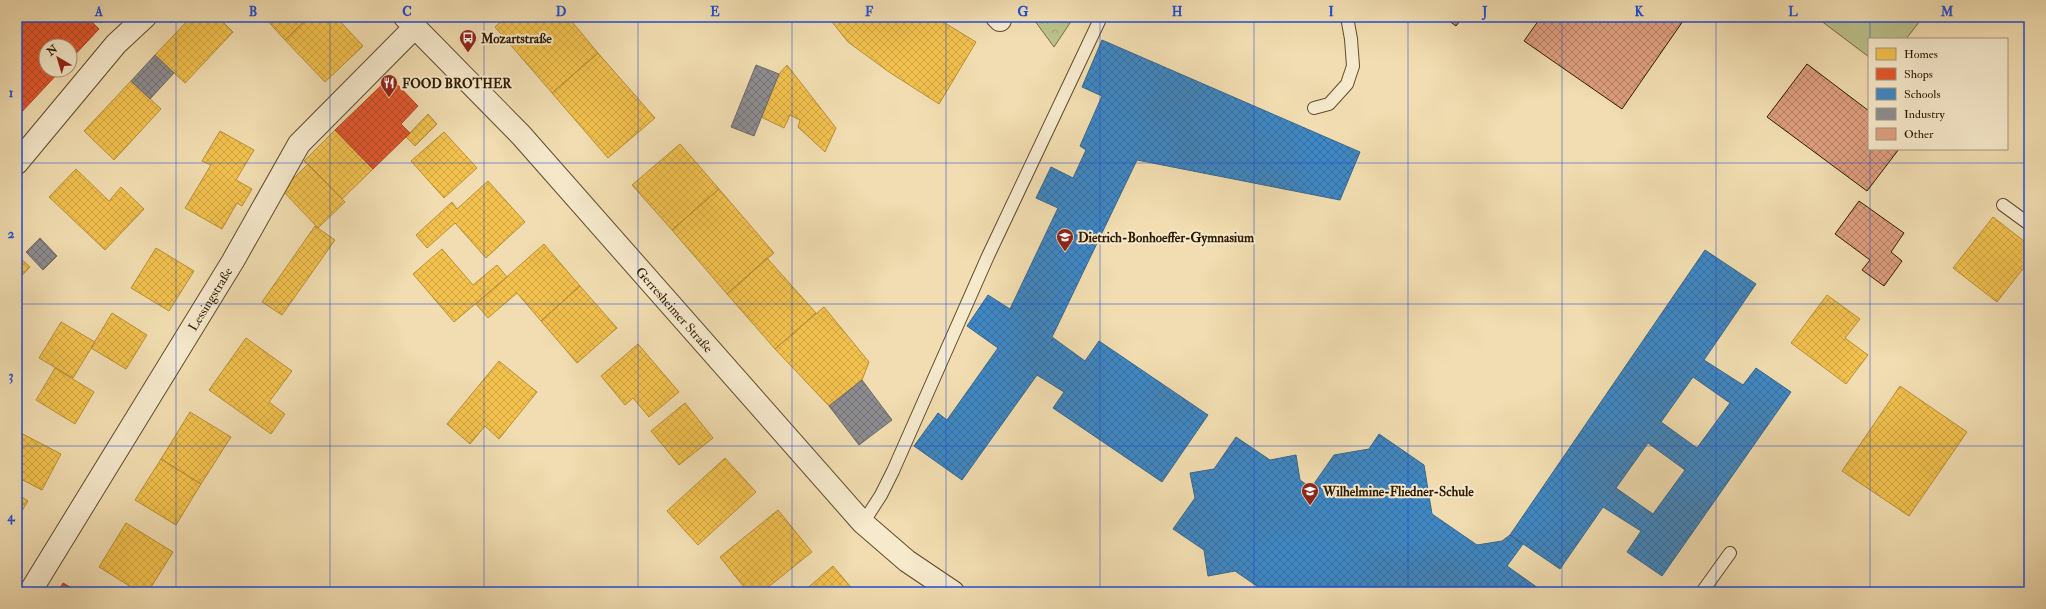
<svg xmlns="http://www.w3.org/2000/svg" width="2046" height="609" font-family="'IM FELL Double Pica',serif">
	<style>
		.park { fill: url(#park-crowns); stroke: #756d45 }
		.pitch { fill: #bcc08a; stroke: #756d45 }
		.homes { fill: url(#homes-cross-hatch); stroke: #b78f37 }
		.shops { fill: url(#shops-cross-hatch); stroke: #ad4520 }
		.schools { fill: url(#schools-cross-hatch); stroke: #3a678a; fill-rule: evenodd }
		.industry { fill: url(#industry-cross-hatch); stroke: #706a66 }
		.building { fill: url(#building-cross-hatch); stroke: #2e1a00 }
		.lines { fill: none; stroke-linecap: round; stroke-linejoin: round }
		.service-casing { stroke: #5f4b2c; stroke-width: 14 }
		.minor-casing { stroke: #5f4b2c; stroke-width: 24 }
		.tertiary-casing { stroke: #5f4b2c; stroke-width: 24 }
		.path { stroke: #2e1a00; stroke-width: 2.5; stroke-dasharray: 3 2; stroke-linecap: butt }
		.service { stroke: #f6e9cc; stroke-width: 12 }
		.minor { stroke: #f6e9cc; stroke-width: 22 }
		.tertiary { stroke: #f6e9cc; stroke-width: 22 }
		.grid { fill: none; stroke: #1d4ed8; stroke-width: 1; stroke-opacity: 0.55 }
		.labels { text-anchor: middle; stroke-width: 4; stroke-linejoin: round; paint-order: stroke }
		.poi-label { font-size: 13px; font-weight: bold; fill: #2e1a00; stroke: #f6e9cc; text-anchor: start }
		.street-label { font-size: 13px; fill: #2e1a00; stroke: #f6e9cc }
		.neatline { fill: none; stroke: #1d4ed8; stroke-width: 1.5 }
		.grid-label { font-size: 13px; text-anchor: middle; font-weight: bold; fill: #1d4ed8 }
	</style>
	<defs>
		<pattern id="park-crowns" width="20" height="18" patternUnits="userSpaceOnUse"><rect width="20" height="18" fill="#bcc08a"/><path d="M2 6a3 3 0 1 1 6 0M12 15a3 3 0 1 1 6 0" fill="none" stroke="#a2a475"/></pattern>
		<pattern id="homes-cross-hatch" width="8" height="8" patternUnits="userSpaceOnUse"><rect width="8" height="8" fill="#f2c14e"/><path d="M0 0l8 8M0 8l8-8" fill="none" stroke="#d0a542"/></pattern>
		<pattern id="shops-cross-hatch" width="8" height="8" patternUnits="userSpaceOnUse"><rect width="8" height="8" fill="#e4572e"/><path d="M0 0l8 8M0 8l8-8" fill="none" stroke="#b94725"/></pattern>
		<pattern id="schools-cross-hatch" width="8" height="8" patternUnits="userSpaceOnUse"><rect width="8" height="8" fill="#3f88c5"/><path d="M0 0l8 8M0 8l8-8" fill="none" stroke="#356e9e"/></pattern>
		<pattern id="industry-cross-hatch" width="8" height="8" patternUnits="userSpaceOnUse"><rect width="8" height="8" fill="#8d8d92"/><path d="M0 0l8 8M0 8l8-8" fill="none" stroke="#747275"/></pattern>
		<pattern id="building-cross-hatch" width="8" height="8" patternUnits="userSpaceOnUse"><rect width="8" height="8" fill="#df9f80"/><path d="M0 0l8 8M0 8l8-8" fill="none" stroke="#b58166"/></pattern>
	</defs>
	<rect width="100%" height="100%" fill="#f1ddb1"/>
	<filter id="stains"><feTurbulence type="fractalNoise" baseFrequency=".005" numOctaves="4"/><feColorMatrix values="0 0 0 0 .2 0 0 0 0 .09 0 0 0 0 .02 0 0 0 .5 -.17"/></filter>
	<radialGradient id="worn" r=".72"><stop offset=".6" stop-color="#630" stop-opacity="0"/><stop offset="1" stop-color="#630" stop-opacity=".3"/></radialGradient>
	<path class="park" d="M1032 17H1074L1054 47Z"/>
	<path class="pitch" d="M1816 17H1923L1906 39H1869V57Z"/>
	<path class="homes" d="M191 17H218L233 32 185 83 155 55Z
		M264 17H309L285 40Z
		M309 17H336L363 46 325 82 285 40Z
		M506 17H568L598 53 552 93 495 27Z
		M828 17H935L976 42 939 104 889 72 848 42Z
		M598 53 655 118 608 158 552 93Z
		M787 65 836 128 825 152 798 127 800 120 790 115 784 128 761 117 779 74Z
		M131 81 161 109 114 160 84 131Z
		M428 114 437 124 415 146 406 137Z
		M335 130 373 169 342 199 304 161Z
		M220 131 254 150 236 180 252 189 242 206 237 203 222 229 185 208 211 165 202 161Z
		M444 132 477 168 444 198 411 161Z
		M680 144 719 189 672 230 632 185Z
		M308 164 345 202 318 228 282 190Z
		M76 169 109 201 121 187 144 209 105 250 49 197Z
		M488 181 525 222 486 258 455 223 427 248 416 235 452 202 457 209Z
		M719 189 774 253 727 294 672 230Z
		M1993 217 2029 245V261L1997 302 1953 268Z
		M315 226 335 240 282 315 262 302Z
		M544 244 580 286 541 321 517 293 488 318 476 304Z
		M156 248 194 271 169 311 131 288Z
		M442 249 473 285 497 265 507 277 454 322 413 274Z
		M17 255 30 267 17 281Z
		M767 258 816 313 775 349 727 294Z
		M580 286 617 328 577 363 541 321Z
		M1827 295 1860 319 1845 338 1868 355 1846 384 1791 343Z
		M824 307 869 362 862 380 829 406 775 349Z
		M112 313 147 335 126 369 91 348Z
		M61 322 95 342 73 378 39 358Z
		M246 338 292 371 269 402 285 414 271 434 209 390Z
		M638 344 679 392 649 417 633 398 625 405 601 376Z
		M499 361 537 392 499 439 485 426 470 444 447 424Z
		M55 368 94 392 75 424 36 400Z
		M1900 386 1967 432 1909 516 1842 471Z
		M685 403 713 438 679 465 651 431Z
		M190 412 231 437 201 484 161 459Z
		M17 431 61 454 42 490 17 477Z
		M725 458 756 492 698 545 667 511Z
		M161 459 201 484 176 525 135 500Z
		M17 494 28 501 17 519Z
		M778 510 812 552 762 592H748L720 557Z
		M126 523 173 552 148 592H139L99 567Z
		M833 566 855 592H803Z
		M794 586 799 592H787Z"/>
	<path class="shops" d="M17 17H87L99 29 70 60V46H46V70H61L17 117Z
		M390 77 418 106 401 124 410 133 373 169 335 130Z
		M63 583 79 592H58Z"/>
	<path class="schools" d="M1102 40 1360 152 1340 200 1137 160 1052 337 1085 361 1099 341 1208 415 1162 482 1053 408 1064 392 1037 375 962 480 914 446 938 413 947 420 998 348 967 326 988 295 1010 309 1058 208 1036 198 1051 167 1073 178 1086 150 1080 146 1102 96 1082 87Z
		M1705 250 1756 284 1704 360 1743 385 1756 368 1791 392 1662 576 1627 552 1641 531 1603 507 1560 569 1510 535ZM1693 377 1730 403 1697 448 1661 422ZM1648 443 1685 470 1653 514 1616 488Z
		M1379 434 1424 465 1432 514 1477 545 1502 541 1510 535 1523 544 1507 566 1538 588 1536 592H1263L1264 591 1235 571 1208 576 1204 550 1173 529 1195 498 1190 473 1214 469 1236 437 1270 460 1296 455 1300 480 1311 488 1334 455 1369 449Z"/>
	<path class="industry" d="M155 55 174 73 150 99 131 81Z
		M756 65 779 74 754 136 731 127Z
		M40 238 57 256 43 270 26 252Z
		M862 380 892 420 859 445 829 406Z"/>
	<path class="building" d="M1444 17H1463L1456 26Z
		M1541 17H1677L1683 21 1622 109 1524 41Z
		M1807 64 1869 111V149H1899L1867 191 1767 117Z
		M1859 201 1904 233 1891 252 1902 261 1884 286 1862 270 1870 260 1835 234Z"/>
	<g class="lines">
		<defs>
			<path id="service" d="M1314 108 1329 104 1347 84 1353 66 1351 39 1347 17
				M2003 205 2029 224
				M863 523 881 495 893 471 988 256 1101 17
				M1702 592 1730 553"/>
			<g id="minor">
				<path d="M997 17 1000 20"/>
				<path id="s1" d="M30 592 233 261 299 144 415 27"/>
			</g>
			<g id="tertiary">
				<path id="s2" d="M405 17 521 135 863 523 907 561 953 592"/>
				<path d="M17 163 116 44 145 17"/>
			</g>
		</defs>
		<use href="#service" class="service-casing"/>
		<use href="#minor" class="minor-casing"/>
		<use href="#tertiary" class="tertiary-casing"/>
		<path class="path" d="M96 17 102 22"/>
		<use href="#service" class="service"/>
		<use href="#minor" class="minor"/>
		<use href="#tertiary" class="tertiary"/>
	</g>
	<path class="grid" d="M176 17V592M330 17V592M484 17V592M638 17V592M792 17V592M946 17V592M1100 17V592M1254 17V592M1408 17V592M1562 17V592M1716 17V592M1870 17V39M1870 149V592M17 163H2029M17 304H2029M17 446H2029"/>
	<defs>
		<symbol id="bus-pin" viewBox="-11 -11 22 30"><path d="M0 17L-7.5 6A9.5 9.5 0 1 1 7.5 6Z" fill="#8f2418" stroke="#f6e9cc"/><path d="M-5-6H5V4H4V6H2V4H-2V6H-4V4H-5ZM-3.5-4V0h7V-4ZM-3.5 1.2v1.5H-2V1.2ZM2 1.2v1.5H3.5V1.2Z" fill="#fff"/></symbol>
		<symbol id="restaurant-pin" viewBox="-11 -11 22 30"><path d="M0 17L-7.5 6A9.5 9.5 0 1 1 7.5 6Z" fill="#8f2418" stroke="#f6e9cc"/><path d="M-5-6h1v4h1v-4h1v4h1v-4h1v5L-1.5 .5V6h-2V.5L-5-1ZM5-6V6H3V1.5H1.5Q1.5-4 5-6Z" fill="#fff"/></symbol>
		<symbol id="school-pin" viewBox="-11 -11 22 30"><path d="M0 17L-7.5 6A9.5 9.5 0 1 1 7.5 6Z" fill="#8f2418" stroke="#f6e9cc"/><path d="M0-5L7-2L0 1L-7-2ZM-4 1L0 2.5L4 1V4Q0 6-4 4Z" fill="#fff"/></symbol>
	</defs>
	<g fill-rule="evenodd">
		<use href="#bus-pin" x="458" y="28" width="20" height="27"/>
		<use href="#restaurant-pin" x="379" y="73" width="20" height="27"/>
		<use href="#school-pin" x="1055" y="227" width="20" height="27"/>
		<use href="#school-pin" x="1300" y="481" width="20" height="27"/>
	</g>
	<g class="labels">
		<g class="poi-label">
			<text x="481" y="43">Mozartstraße</text>
			<text x="402" y="88">FOOD BROTHER</text>
			<text x="1078" y="242">Dietrich-Bonhoeffer-Gymnasium</text>
			<text x="1323" y="496">Wilhelmine-Fliedner-Schule</text>
		</g>
		<g class="street-label">
			<text dy="5" stroke="none"><textPath href="#s1" startOffset="344">Lessingstraße</textPath></text>
			<text dy="5" stroke="none"><textPath href="#s2" startOffset="398">Gerresheimer Straße</textPath></text>
		</g>
	</g>
	<rect width="2046" height="609" fill="none" stroke="#f1ddb1" stroke-width="44"/>
	<rect x="1868" y="38" width="140" height="112" fill="#f6e9cc" stroke="#a6967a"/>
	<rect x="1876" y="48" width="20" height="12" fill="#f2c14e" stroke="#a6967a"/>
	<text x="1904" y="58" font-size="12" fill="#2e1a00">Homes</text>
	<rect x="1876" y="68" width="20" height="12" fill="#e4572e" stroke="#a6967a"/>
	<text x="1904" y="78" font-size="12" fill="#2e1a00">Shops</text>
	<rect x="1876" y="88" width="20" height="12" fill="#3f88c5" stroke="#a6967a"/>
	<text x="1904" y="98" font-size="12" fill="#2e1a00">Schools</text>
	<rect x="1876" y="108" width="20" height="12" fill="#8d8d92" stroke="#a6967a"/>
	<text x="1904" y="118" font-size="12" fill="#2e1a00">Industry</text>
	<rect x="1876" y="128" width="20" height="12" fill="#df9f80" stroke="#a6967a"/>
	<text x="1904" y="138" font-size="12" fill="#2e1a00">Other</text>
	<g transform="translate(58 58) rotate(322)"><circle r="19" fill="#f6e9cc" stroke="#a6967a"/>
	<path d="M0-3L7 15L0 10L-7 15Z" fill="#8f2418"/>
	<text y="-6" font-size="11" font-weight="bold" text-anchor="middle" fill="#2e1a00">N</text>
	</g>
	<rect x="22" y="22" width="2002" height="565" class="neatline"/>
	<g class="grid-label">
		<text x="99" y="16">A</text>
		<text x="253" y="16">B</text>
		<text x="407" y="16">C</text>
		<text x="561" y="16">D</text>
		<text x="715" y="16">E</text>
		<text x="869" y="16">F</text>
		<text x="1023" y="16">G</text>
		<text x="1177" y="16">H</text>
		<text x="1331" y="16">I</text>
		<text x="1485" y="16">J</text>
		<text x="1639" y="16">K</text>
		<text x="1793" y="16">L</text>
		<text x="1947" y="16">M</text>
		<text x="11" y="97">1</text>
		<text x="11" y="238">2</text>
		<text x="11" y="380">3</text>
		<text x="11" y="521">4</text>
	</g>
	<rect width="100%" height="100%" filter="url(#stains)"/>
	<rect width="100%" height="100%" fill="url(#worn)"/>
</svg>
